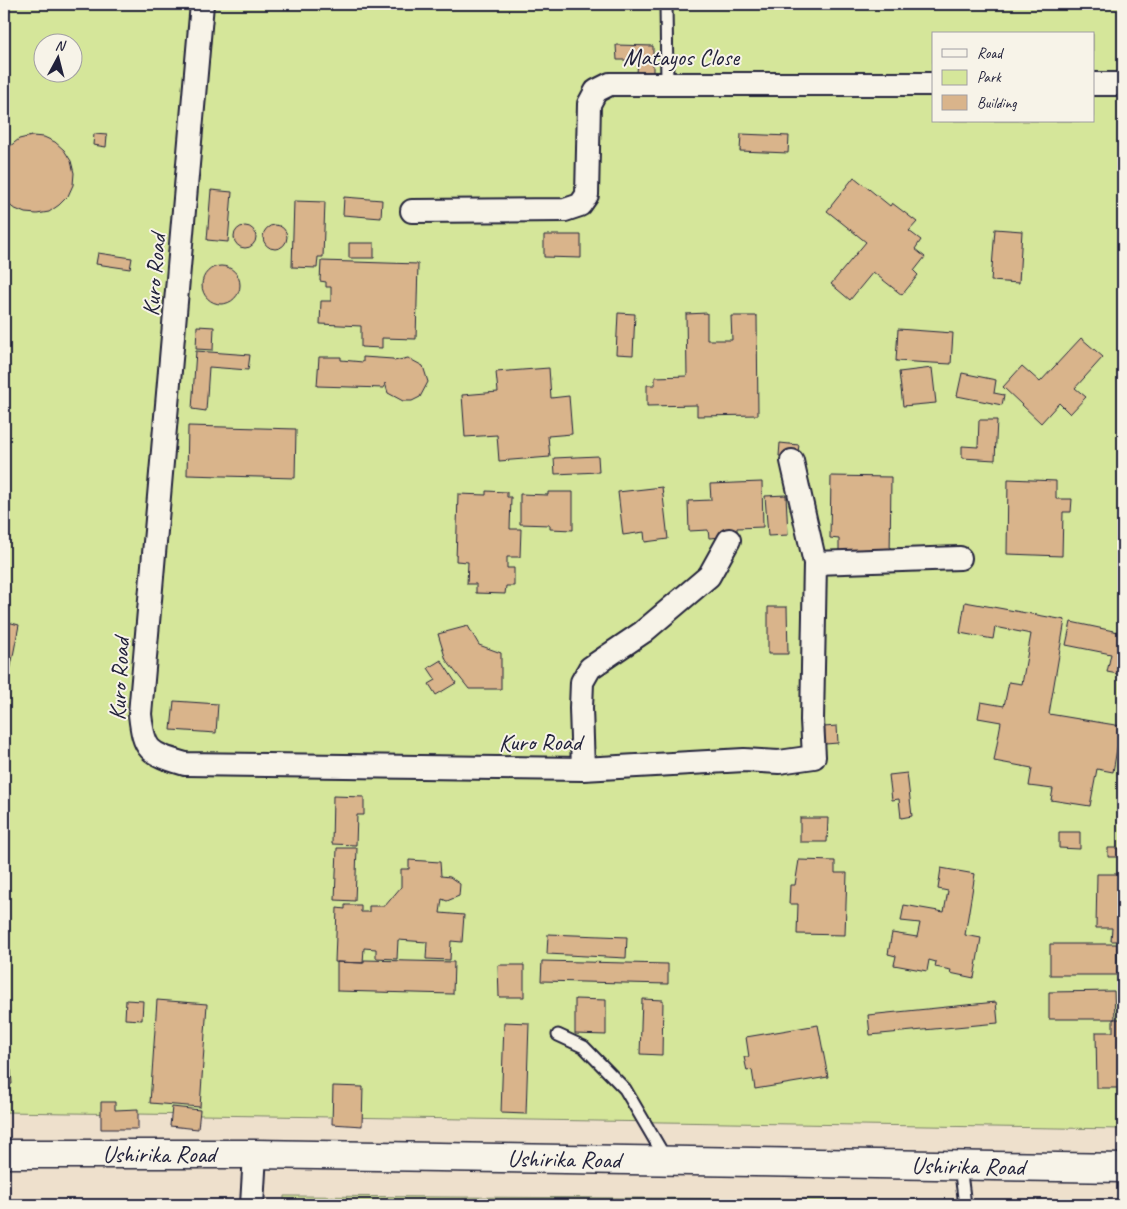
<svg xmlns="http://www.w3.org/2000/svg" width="1127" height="1209" font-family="Caveat,sans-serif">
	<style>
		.green { fill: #d5e69a; stroke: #7c846a; fill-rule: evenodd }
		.building { fill: #d9b48b; stroke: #22223b }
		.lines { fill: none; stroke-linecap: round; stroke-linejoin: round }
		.lane-casing { stroke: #22223b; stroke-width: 15 }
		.street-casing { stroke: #22223b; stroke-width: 26 }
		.secondary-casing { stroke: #22223b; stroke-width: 31 }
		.lane { stroke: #f7f3e8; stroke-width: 11 }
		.street { stroke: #f7f3e8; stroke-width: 22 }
		.secondary { stroke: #f7f3e8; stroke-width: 28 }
		.labels { text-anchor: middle; stroke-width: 4; stroke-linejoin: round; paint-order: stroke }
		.street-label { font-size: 24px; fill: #22223b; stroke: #f7f3e8 }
	</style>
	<rect width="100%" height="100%" fill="#eee0cc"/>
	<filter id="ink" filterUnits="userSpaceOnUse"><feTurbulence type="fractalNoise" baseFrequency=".02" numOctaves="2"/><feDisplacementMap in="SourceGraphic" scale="10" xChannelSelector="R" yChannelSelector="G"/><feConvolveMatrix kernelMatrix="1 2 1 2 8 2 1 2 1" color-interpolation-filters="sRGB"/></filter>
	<g filter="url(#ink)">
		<path class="green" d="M4 4H1123V1129L4 1112ZM933 34H1093V121H933ZM42 42H72V72H42Z
			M284 1196 1123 1201V1205H284Z"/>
		<path class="building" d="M616 45 653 46V73H637L638 60H617Z
			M94 134 107 135 106 147 93 145Z
			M741 134 789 136 788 153 740 151Z
			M32 136 44 137 55 142 64 150 71 161 74 173 73 185 68 196 59 205 49 212 37 214 25 213 13 208 4 200V151L19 139Z
			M854 177 890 206 892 203 917 222 909 231 921 240 915 249 925 257 914 271 918 275 902 295 873 272 850 300 831 284 866 242 827 211Z
			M211 190 232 192 228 242 207 240Z
			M344 197 382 200 381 218 343 215Z
			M294 201 325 202 323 257H318L317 268 292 267Z
			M263 237a12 12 0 1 1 24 0a12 12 0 1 1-24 0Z
			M234 237a11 11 0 1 1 22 0a11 11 0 1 1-22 0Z
			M995 229 1022 231 1019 283 991 281Z
			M544 235H581V258L544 257Z
			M349 243H374V258H349Z
			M98 253 132 258 130 269 96 264Z
			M321 261 418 264 416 339 382 338V348L361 347V326L320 324 321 301H331V287H326V282L320 281Z
			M202 285a19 19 0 1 1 38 0a19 19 0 1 1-38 0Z
			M618 313 635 314 633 355 616 354Z
			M707 313V340H732L731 316H757L758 415 697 416V405L647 406V385H655V377L687 376 686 314Z
			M197 326 214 327 213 350 196 349Z
			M898 329 953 333 951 364 896 361Z
			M1081 338 1103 357 1075 388 1086 397 1070 414 1059 403 1041 423 1003 387 1022 366 1040 382Z
			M196 351 250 355 248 370 209 367 206 411 192 409Z
			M319 357H341V360L363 362V357L393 359 394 361 408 358 423 366 428 382 420 397 412 401H403L388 393 385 383 384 388 317 386Z
			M549 368 551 398 569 396 572 434 548 436 550 457 499 461 497 435 465 437 462 395 498 392 496 372Z
			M932 368 936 403 903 406 899 372Z
			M962 373 996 380 994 393 1004 395 1002 405 957 396Z
			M979 420H997L995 460 962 458V446L978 447Z
			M188 426 296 429 295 478 187 475Z
			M780 443 799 445 797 458 779 456Z
			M598 456 599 472 555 474 554 458Z
			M831 476 891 477 890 558 839 557V539L830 538Z
			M1008 479 1056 481V499H1072L1071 512H1063L1062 556 1007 554Z
			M762 482 763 527 737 528V536L709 538 708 530 689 531 688 501 711 500 710 484Z
			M662 487 668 539 645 542 644 532 623 535 618 492Z
			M486 491 507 492V497H511L510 529H521L520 557H507V568H514V586H506L505 594 476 593V584H467L468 562 456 561 458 494 486 495Z
			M548 492H573V530L550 529V525L520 524V494L548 495Z
			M786 495 788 535 768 536 765 496Z
			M965 602 1065 620 1049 714 1121 726 1113 772 1097 769 1090 806 1051 800 1053 789 1029 786 1032 768 994 761 1001 722 978 718 981 702 1004 706 1009 682 1022 684 1031 634 995 627 993 639 960 633Z
			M768 607H787L788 654H768Z
			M4 621 19 625 6 692 4 691Z
			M1071 622 1123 633V675L1107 672 1111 654 1066 645Z
			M468 626 479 645 501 653V689H469L446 660 438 634Z
			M441 660 456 683 436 695 429 684 436 680 428 668Z
			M174 701 218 704 216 733 171 730Z
			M837 726 838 743 825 744 824 727Z
			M907 773 912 816 901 818 899 799 892 800 889 775Z
			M333 796 364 797V815H357L356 845 332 844Z
			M800 818H828L827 842H800Z
			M1059 832H1080V849L1059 848Z
			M337 848H357L355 901 335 900Z
			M1108 848H1123V857H1108Z
			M409 860 440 862 441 876 450 877 460 884 459 896 447 901 442 899 440 913 464 915 462 942 451 941 450 960 426 959 427 942 398 940 397 959 376 958V949L364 948 363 963 335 962 337 908 345 909V905H361V912H369V906H385L401 887V869H409Z
			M799 860 835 861V873H847L845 935 797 934 798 904H789L790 885H795Z
			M941 868 975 874 965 935 981 938 974 978 950 973 951 970 935 967 936 962 929 960 927 971 894 965 896 956 888 954 892 933 917 937 920 923 901 921 904 905 944 912 948 891 938 889Z
			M1097 874H1123V941H1111L1112 928H1096Z
			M548 934 627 937 626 958 547 954Z
			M1050 944H1117V975H1050Z
			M364 960 454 962 453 994 337 991V962L364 963Z
			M542 961 668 964V984L541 981Z
			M498 965H524V997H499Z
			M1114 991 1115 1019H1049V992Z
			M575 999 606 1000V1035L575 1034Z
			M642 999 663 1000 662 1055 640 1054Z
			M126 1000 143 1001 142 1020 125 1019Z
			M157 1000 207 1004 200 1107 150 1103Z
			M996 1002 998 1023 870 1035 868 1015Z
			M1113 1019H1123V1088H1097L1096 1032H1113Z
			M504 1022 529 1023 526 1114 501 1113Z
			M818 1025 828 1077 755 1089 752 1070 747 1071 744 1057H749L746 1037Z
			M4 1057H8L9 1069H4Z
			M11 1070 12 1084 4 1085V1071Z
			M333 1086 363 1087 362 1126 332 1124Z
			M101 1102H115V1110L138 1109V1129H101Z
			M172 1107 200 1110 198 1129 170 1126Z"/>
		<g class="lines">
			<defs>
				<path id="lane" d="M666 4 667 84
					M558 1035 584 1047 625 1089 666 1159
					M960 1166 965 1205"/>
				<path id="street" d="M202 4 140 714C144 752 149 753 185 764L583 769 744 760 779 762 814 757 812 720 815 563 792 461
					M1093 84H1123
					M412 211 565 210 580 205 587 195 589 104 596 91 610 84H933
					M815 563 960 558
					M583 769 581 708 582 682 590 668 643 632 709 576 729 540
					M252 1205 255 1154"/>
				<path id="secondary" d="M4 1154H255L1123 1168"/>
			</defs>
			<use href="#lane" class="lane-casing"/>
			<use href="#street" class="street-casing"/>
			<use href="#secondary" class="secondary-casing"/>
			<use href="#lane" class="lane"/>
			<use href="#street" class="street"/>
			<use href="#secondary" class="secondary"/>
		</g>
	</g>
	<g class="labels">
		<g class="street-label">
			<text x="681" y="65">Matayos Close</text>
			<text transform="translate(154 275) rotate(-85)" y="8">Kuro Road</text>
			<text transform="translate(119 679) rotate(-87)" y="8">Kuro Road</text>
			<text x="540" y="750">Kuro Road</text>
			<text x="159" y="1162">Ushirika Road</text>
			<text transform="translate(564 1159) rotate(1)" y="8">Ushirika Road</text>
			<text transform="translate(968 1166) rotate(1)" y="8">Ushirika Road</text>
		</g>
	</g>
	<rect width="1127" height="1209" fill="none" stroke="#f7f3e8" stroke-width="20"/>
	<rect x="10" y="10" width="1107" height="1189" fill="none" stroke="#22223b" stroke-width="2" filter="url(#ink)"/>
	<rect x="932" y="32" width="162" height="90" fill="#f7f3e8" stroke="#a29fa3"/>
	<rect x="942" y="49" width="25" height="8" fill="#f7f3e8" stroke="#a29fa3"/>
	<text x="977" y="58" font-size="15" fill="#22223b">Road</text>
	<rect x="942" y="70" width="25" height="15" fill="#d5e69a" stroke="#a29fa3"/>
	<text x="977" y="82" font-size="15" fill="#22223b">Park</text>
	<rect x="942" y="95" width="25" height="15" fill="#d9b48b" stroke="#a29fa3"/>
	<text x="977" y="108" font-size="15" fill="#22223b">Building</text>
	<g transform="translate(58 58) rotate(7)"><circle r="24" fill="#f7f3e8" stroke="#a29fa3"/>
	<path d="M0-4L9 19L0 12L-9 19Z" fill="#22223b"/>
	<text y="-8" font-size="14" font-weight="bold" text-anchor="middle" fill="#22223b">N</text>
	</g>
</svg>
